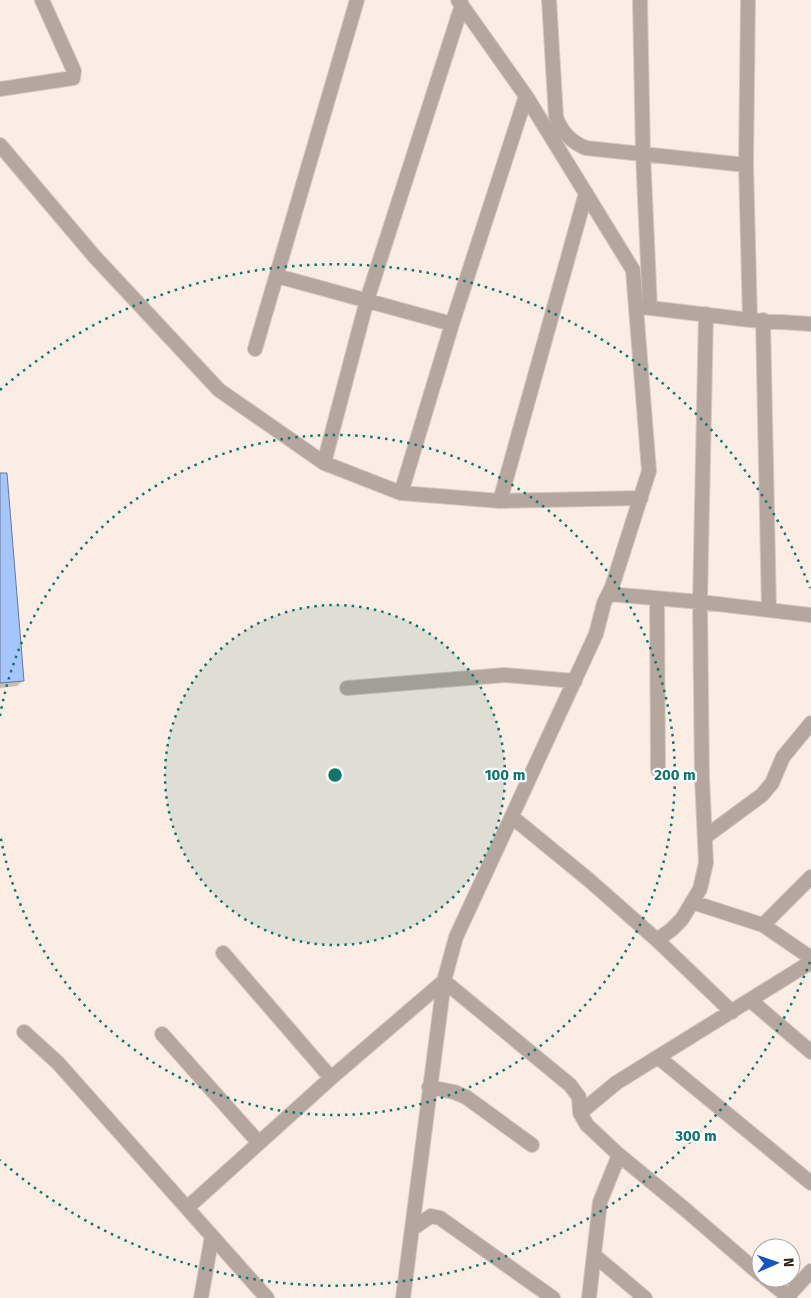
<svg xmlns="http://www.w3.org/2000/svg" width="811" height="1298" font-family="'Fira Sans',sans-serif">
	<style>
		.shadow { fill: #0003 }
		.building { fill: #a5c5fc; stroke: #687995 }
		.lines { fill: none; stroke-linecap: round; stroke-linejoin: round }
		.minor-casing { stroke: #d7c9c0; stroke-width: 16 }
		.minor { stroke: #b5a79d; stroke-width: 14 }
		.ring { fill: none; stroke: #0f766e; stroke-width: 2.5; stroke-dasharray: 2.5 5 }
		.centre { fill: #0f766e; stroke: #fff; stroke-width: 2.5 }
		.ring-label { font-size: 15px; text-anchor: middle; font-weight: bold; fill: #0f766e; stroke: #fff; stroke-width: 4.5; stroke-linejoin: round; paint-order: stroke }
	</style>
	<rect width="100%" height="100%" fill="#fbede4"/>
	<path class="shadow" d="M0 475 23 681 17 686 0 688Z"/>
	<path class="building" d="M0 473H7L24 681 0 683Z"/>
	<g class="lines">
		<defs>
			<path id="minor" d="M549 0 556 117C562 133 571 142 586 148L746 165
				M640 0 643 154 650 308
				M748 0 746 165 750 320
				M0 89 73 78 74 71 42 0
				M0 145 94 256 219 390 324 463 401 493 500 501 641 498
				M277 276 452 324
				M642 307 750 320 811 324
				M763 320 769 610
				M255 349 357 0
				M324 463 367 300 462 5
				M401 493 452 324 526 96
				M500 501 586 193
				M609 594 700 602 811 615
				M657 599 658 770
				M347 688 505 675 575 681
				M512 817 589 880 657 940 732 1012
				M705 837 762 795 772 783 783 757 811 723
				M692 902 763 925 811 958
				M763 925 811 877
				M657 940 671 930 682 919 700 889 706 863 702 778 700 602 706 314
				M223 953 331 1078
				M750 1000 811 1052
				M24 1032 58 1063 267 1298
				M162 1034 259 1143
				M658 1057 811 1183
				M429 1087 454 1092 466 1097 532 1145
				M187 1208 331 1078 444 981 570 1085 579 1097 580 1113
				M412 1229 431 1216 440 1218 553 1298
				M594 1255 645 1298
				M761 1275 687 1211 619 1155 587 1125 580 1113 616 1083 811 962
				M765 1278 790 1298
				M788 1296 811 1271
				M201 1298 212 1236
				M403 1298 444 981 456 937 596 634 604 603 612 587 649 471 633 270 526 96 458 0
				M589 1298 600 1202 619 1155"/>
		</defs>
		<use href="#minor" class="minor-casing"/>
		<use href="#minor" class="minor"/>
	</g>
	<circle cx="335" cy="775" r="170" fill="#0f766e" fill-opacity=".12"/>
	<g class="ring">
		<circle cx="335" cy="775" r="170"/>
		<path d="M0 716A340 340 0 1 1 0 834"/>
		<path d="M810 962A510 510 0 0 1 0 1160M0 390A510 510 0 0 1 810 588"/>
	</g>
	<circle cx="335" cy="775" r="8" class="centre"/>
	<g class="ring-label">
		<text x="505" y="780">100 m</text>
		<text x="675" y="780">200 m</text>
		<text x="696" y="1141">300 m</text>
	</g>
	<g transform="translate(776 1263) rotate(88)"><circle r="24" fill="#ffffff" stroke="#ada8a5"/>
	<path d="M0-4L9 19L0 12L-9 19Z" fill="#1855c0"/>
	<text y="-8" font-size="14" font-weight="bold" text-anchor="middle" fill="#33261e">N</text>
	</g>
</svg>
